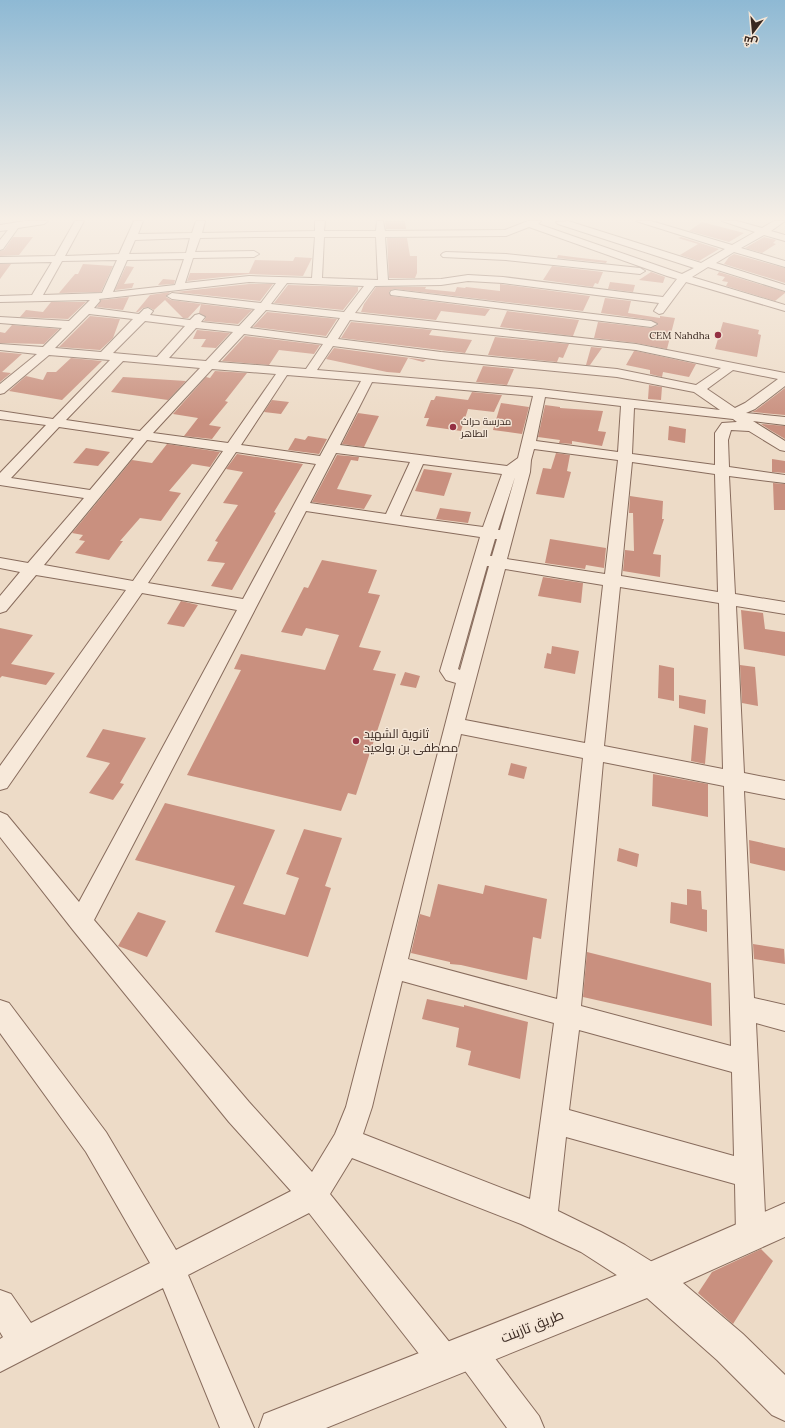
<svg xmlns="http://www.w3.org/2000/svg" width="785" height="1428" font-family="Lora,Cairo,serif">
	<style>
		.building { fill: #c9907f }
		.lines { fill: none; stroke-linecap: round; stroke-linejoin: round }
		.minor-casing { stroke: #886c5d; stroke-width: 2 }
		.tertiary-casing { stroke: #886c5d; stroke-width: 2 }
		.minor { fill: #f7e9da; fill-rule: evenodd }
		.tertiary { fill: #f7e9da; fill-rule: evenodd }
		.poi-dot { fill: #943043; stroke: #f4e6d7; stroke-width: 1.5 }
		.labels { text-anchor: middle; stroke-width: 3; stroke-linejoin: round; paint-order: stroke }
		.far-poi-label { font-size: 10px; fill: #392820; stroke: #f4e6d7; text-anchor: end }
		.poi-label { font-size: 12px; fill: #392820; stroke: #f4e6d7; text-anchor: start }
		.near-street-label { font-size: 14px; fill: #392820; stroke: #f4e6d7 }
	</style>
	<rect width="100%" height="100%" fill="#eddbc7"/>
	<path class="building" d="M385 221H405L406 229H386Z
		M702 222 744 233 729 242 689 231Z
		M13 237H33L19 255 0 256V251L4 250Z
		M681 237 719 249 699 261 680 255 698 244 678 238Z
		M764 237 776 240 773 243 776 244 762 253 745 248Z
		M387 238H407L410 256H417V273L415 278H389Z
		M734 254 785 268V283L724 264 729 257Z
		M558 255 573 257 607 261 606 263 557 258Z
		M295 257 312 258 303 276 249 274 187 281 190 273H249L255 260 293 261Z
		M0 264H11L0 279Z
		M83 264 113 266 101 292 59 293 75 274H78Z
		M126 266 134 267 124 284 134 283 132 288 115 290Z
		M552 266 603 272 598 284 595 283 593 287 543 280Z
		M651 272 665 277 663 283 639 280Z
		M719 272 785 292V293L775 301 726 286 728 282 722 281 725 277 717 275Z
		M163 279 175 280 174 284 158 285Z
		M610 282 635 285 633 292 608 289Z
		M249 284H273L260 301 175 292Z
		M500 284 590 296 583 311 395 289 391 290 389 292 391 296 490 309 485 316 441 311 436 320 361 312 364 304 376 287H426L425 289 455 292 457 287 465 288 466 287 500 291Z
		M288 285 358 287V291L343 310 274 303Z
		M170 292 166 297 171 300 201 304 188 318H183L165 300 154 310 148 307 143 308 138 312H136L150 295Z
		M129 297 123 310 97 307 101 300Z
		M605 298 631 301 628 313 660 318V316L675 318 667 349 636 343 594 338 598 322 651 328 658 325 651 320 601 313Z
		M51 302H86L68 319 20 317 26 310 43 312Z
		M201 304 252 310 238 324 204 321 206 317 199 313Z
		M507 311 579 320 573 336 500 327Z
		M267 312 337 319 326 336 253 327Z
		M90 316 120 319 113 338 100 350 59 347Z
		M351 322 432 330 429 335 472 340 465 353 341 338Z
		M723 322 759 330 758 334 761 335 757 357 715 349Z
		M12 325 59 329 44 344 0 343V332L5 333Z
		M197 330 230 333 216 348 201 347 206 339H193Z
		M245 336 320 345 314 354 279 350 269 365 222 361Z
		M495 337 569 344 563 358 559 357 557 362 488 355Z
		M591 347 602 348 590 365H586Z
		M334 348 426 360 423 362 408 358 400 373 387 372 326 359Z
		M634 351H636L696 364 689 377 663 372 662 377 650 374V370L626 365Z
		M0 352 22 354 2 372 11 373 0 382Z
		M71 358 102 361 62 400 9 391 26 376 43 380 47 372H56Z
		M483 366 514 369 507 385 476 382Z
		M215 371 247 373 225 401 228 402 209 425 221 427 212 439 184 436 198 418 173 414 206 377 210 378Z
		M123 377 186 381 168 400 111 392Z
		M649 385 662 387 661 400 648 399Z
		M785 388V415L752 412 756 410Z
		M472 392 502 395 494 412 468 409 461 431 426 426 429 418H424L431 400H434L436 396 468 400Z
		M272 400 289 402 281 414 264 412Z
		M501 403 529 407 522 434 493 430Z
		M545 405 560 407V408L603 411 598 431 606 432 602 446 572 441V444L559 443 560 440 538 437Z
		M358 413 379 416 364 447 342 444Z
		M761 424 785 426V439L770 430Z
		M669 426 686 429 685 443 668 440Z
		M308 436 327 439 319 454 288 450 295 438 305 440Z
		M167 444 220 452 210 467 192 464 169 491 181 493 161 521 140 518 120 541H123L109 560 75 553 85 541 79 540 83 535 72 533 132 460 152 463Z
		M86 448 110 452 98 466 73 463Z
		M556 453 570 455 567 471 571 472 564 498 536 494 543 468 551 469Z
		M237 454 303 464 274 512 276 513 232 590 211 586 225 563 207 561 218 542 215 541 238 505 223 503 243 472 226 469Z
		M337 455 359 457 358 461 351 460 337 489 372 495 364 509 312 502Z
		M772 459 785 461V473L772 472Z
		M424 469 452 473 444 496 415 491Z
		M773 483 785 484V510H774Z
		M630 496 663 501 662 519H664L653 554 661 555 660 577 623 571 625 550 634 551 633 513H629Z
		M440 508 471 512 468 523 436 519Z
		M550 539 606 548 604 568 586 565 585 569 545 563Z
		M322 560 377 570 368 593 380 595 359 647 381 651 373 670 396 674 356 795 348 793 341 811 187 775 241 670 234 669 241 654 325 670 339 635 306 628 302 636 281 632 304 587 308 588Z
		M543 577 583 583 581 603 538 596Z
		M181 601 198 605 184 627 167 624Z
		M741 610 763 613 765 629 785 632V656L744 649Z
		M0 628 33 635 11 664 55 673 46 685 2 676 0 678Z
		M552 646 579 651 575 674 544 668 547 653 551 654Z
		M659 665 674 668V701L658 698Z
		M740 665 755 667 758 706 742 703Z
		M405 672 420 676 416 688 400 685Z
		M679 695 706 700 705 714 679 708Z
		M694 725 708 728 705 764 691 761Z
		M103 729 146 738 120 783 124 784 113 800 89 793 110 763 86 757Z
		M511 763 527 767 524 779 508 775Z
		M653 774 708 784V817L652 806Z
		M165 803 275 830 243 904 285 915 299 878 286 874 304 829 342 838 325 886 331 888 308 957 215 932 235 886 135 860Z
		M749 840 785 848V871L750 863Z
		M619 848 639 854 637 867 617 861Z
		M438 884 483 894 485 885 547 899 541 939 533 937 527 980 461 965 450 964V962L411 953 420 914 430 917Z
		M687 889 701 891 702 909 707 910V932L670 923 671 902 687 905Z
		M138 912 166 921 147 957 118 946Z
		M753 944 784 949 785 964 754 959Z
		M587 952 711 983 712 1026 583 997Z
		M427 999 464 1007V1005L528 1022 520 1079 468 1065 471 1051 456 1047 459 1028 422 1019Z
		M761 1249 773 1261 733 1324 698 1293 712 1272Z"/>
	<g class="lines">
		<defs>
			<path id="minor" d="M25 221H48L44 224 18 228 3 249 0 250V240L8 230 0 231V225Z
				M75 221H84L65 256 119 254 134 221H143L138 234 192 233 196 221H205L202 233 315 231V221H325L324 231H376L377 221H383L385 231 505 230 528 221H541L538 224 682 274 694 268 558 224 556 222 568 221 701 263 725 249 636 221H651L732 245 755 232 722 221H737L762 228 774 221H785L771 231 785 235V241L764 235 741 248 785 261V267L734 252 716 263 785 285V291L708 267 692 277 785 305V311L686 282 663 313 659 314 654 311 659 303 503 283 468 281 441 285 375 286 355 313 636 344 785 373V386L755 409 746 413 785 417V425L753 421 785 441V451L780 450 749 431 731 430 728 440 729 467 785 475V483L729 476 735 594 785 602V614L736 606 744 773 785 781V799L744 791 754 998 785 1005V1031L756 1023 766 1235 761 1245 751 1250 741 1245 736 1235 735 1184 566 1137 558 1211 601 1232 625 1245 662 1268 666 1279 662 1290 651 1294 640 1290 581 1252 521 1224 352 1158 330 1194 455 1349 459 1340 470 1335 481 1340 539 1416 544 1428H507L460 1364 456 1373 445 1378 434 1373 309 1213 188 1275 254 1428H220L163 1288 0 1372V1339L3 1337 0 1332V1290L11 1294 31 1323 150 1263 86 1152 0 1033V1000L9 1003 106 1132 176 1250 291 1191 229 1122 73 930 0 837V812L7 815 79 902 237 610 142 593 7 788 0 790V766L126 590 36 575 6 611 0 613V596L20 572 0 568V558L28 563 84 498 0 485V473L46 425 0 419V411L53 419 110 360 49 355 4 393 0 394V384L37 354 0 350V344L43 347 62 328 0 323V317L69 321 90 300 0 302V296L32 295 52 262 0 263V257L55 256ZM529 227 667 276 677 279 663 297 503 277 468 275 441 279 388 280 385 237 506 236ZM258 237H315L312 278 249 276 185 283 193 258 254 257 259 254 254 251 195 252 200 238ZM324 237H376L378 280 322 278ZM190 238 186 253 129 254 135 240ZM184 259 175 285 113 292 127 260ZM117 260 102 293 43 295 62 261ZM249 282 276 283 261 303 172 293 167 296 172 299 255 309 239 326 201 322 205 317 199 314 195 315 190 320 150 315 153 311 148 308 144 309 139 314 94 308 100 301 99 299ZM287 283 364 286 344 312 271 304ZM266 310 340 318 327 338 250 328ZM89 314 133 319 101 352 55 348ZM350 320 636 350 721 368 696 385 617 369 441 352 338 339ZM145 321 185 326 157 357 113 353ZM196 328 233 332 206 361 169 358ZM244 334 323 344 306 369 218 362ZM333 346 441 360 617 377 694 392 720 410 540 389 317 370ZM123 361 200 368 140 431 66 420ZM212 369 276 374 228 443 153 433ZM733 370 778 379 745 403 735 408 707 389ZM287 375 361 381 320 456 241 445ZM372 382 533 396 518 458 507 466 340 445ZM545 397 621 406 618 452 536 441ZM634 408 733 419 737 422 722 423 715 433V465L632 454ZM59 427 134 438 90 490 11 478ZM147 440 223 451 133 581 44 565ZM534 449 618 460 605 574 507 559 530 472 531 460ZM236 452 316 464 243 599 148 583ZM336 453 410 462 386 514 310 503ZM632 462 715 474 718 592 621 576ZM423 464 502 474 483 527 400 516ZM515 477 500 530H498ZM306 511 480 537 440 671 446 680 456 683 346 1107 335 1134 312 1172 249 1102 94 920ZM495 539H497L492 556H490ZM487 566H489L460 670 458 669ZM505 569 603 585 585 743 465 720ZM620 587 719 603 723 769 604 746ZM461 734 583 758 557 999 408 959ZM603 762 724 786 731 1046 581 1006ZM402 981 554 1023 530 1199 363 1134 372 1107ZM579 1030 732 1072 734 1156 569 1110Z
				M446 252 506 254 640 268 645 271 640 274 506 260 443 257 441 255 443 253Z
				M395 290 651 321 657 324 651 327 391 295 390 293 391 291Z"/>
			<path id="tertiary" d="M785 1203V1237L683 1283 743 1334 785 1375V1421L772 1415 717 1360 647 1298 326 1428H259L264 1414 645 1264Z"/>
		</defs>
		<use href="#minor" class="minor-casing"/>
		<use href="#tertiary" class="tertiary-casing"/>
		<use href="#minor" class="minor"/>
		<use href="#tertiary" class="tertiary"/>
	</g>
	<linearGradient id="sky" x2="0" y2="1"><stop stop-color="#8eb9d4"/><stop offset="0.52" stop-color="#f7efe6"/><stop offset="1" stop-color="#f7efe6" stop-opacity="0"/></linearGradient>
	<rect width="785" height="421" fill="url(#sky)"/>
	<g class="poi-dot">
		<circle cx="718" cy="335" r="4"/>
		<circle cx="453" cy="427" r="4"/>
		<circle cx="356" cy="741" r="4"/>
	</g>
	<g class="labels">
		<g class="far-poi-label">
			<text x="710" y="339">CEM Nahdha</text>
			<text x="461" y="425" text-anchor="start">مدرسة حراث<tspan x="461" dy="12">الطاهر</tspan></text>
		</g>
		<g class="poi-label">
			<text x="364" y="738">ثانوية الشهيد<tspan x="364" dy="14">مصطفى بن بولعيد</tspan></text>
		</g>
		<g class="near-street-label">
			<text transform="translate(532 1326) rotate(-22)" y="5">طريق تازبنت</text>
		</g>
	</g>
	<g transform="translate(753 32) rotate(196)" stroke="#f4e6d7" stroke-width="3" paint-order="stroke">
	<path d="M0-3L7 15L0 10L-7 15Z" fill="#392820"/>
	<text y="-6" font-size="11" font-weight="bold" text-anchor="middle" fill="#392820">ش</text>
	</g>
</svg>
